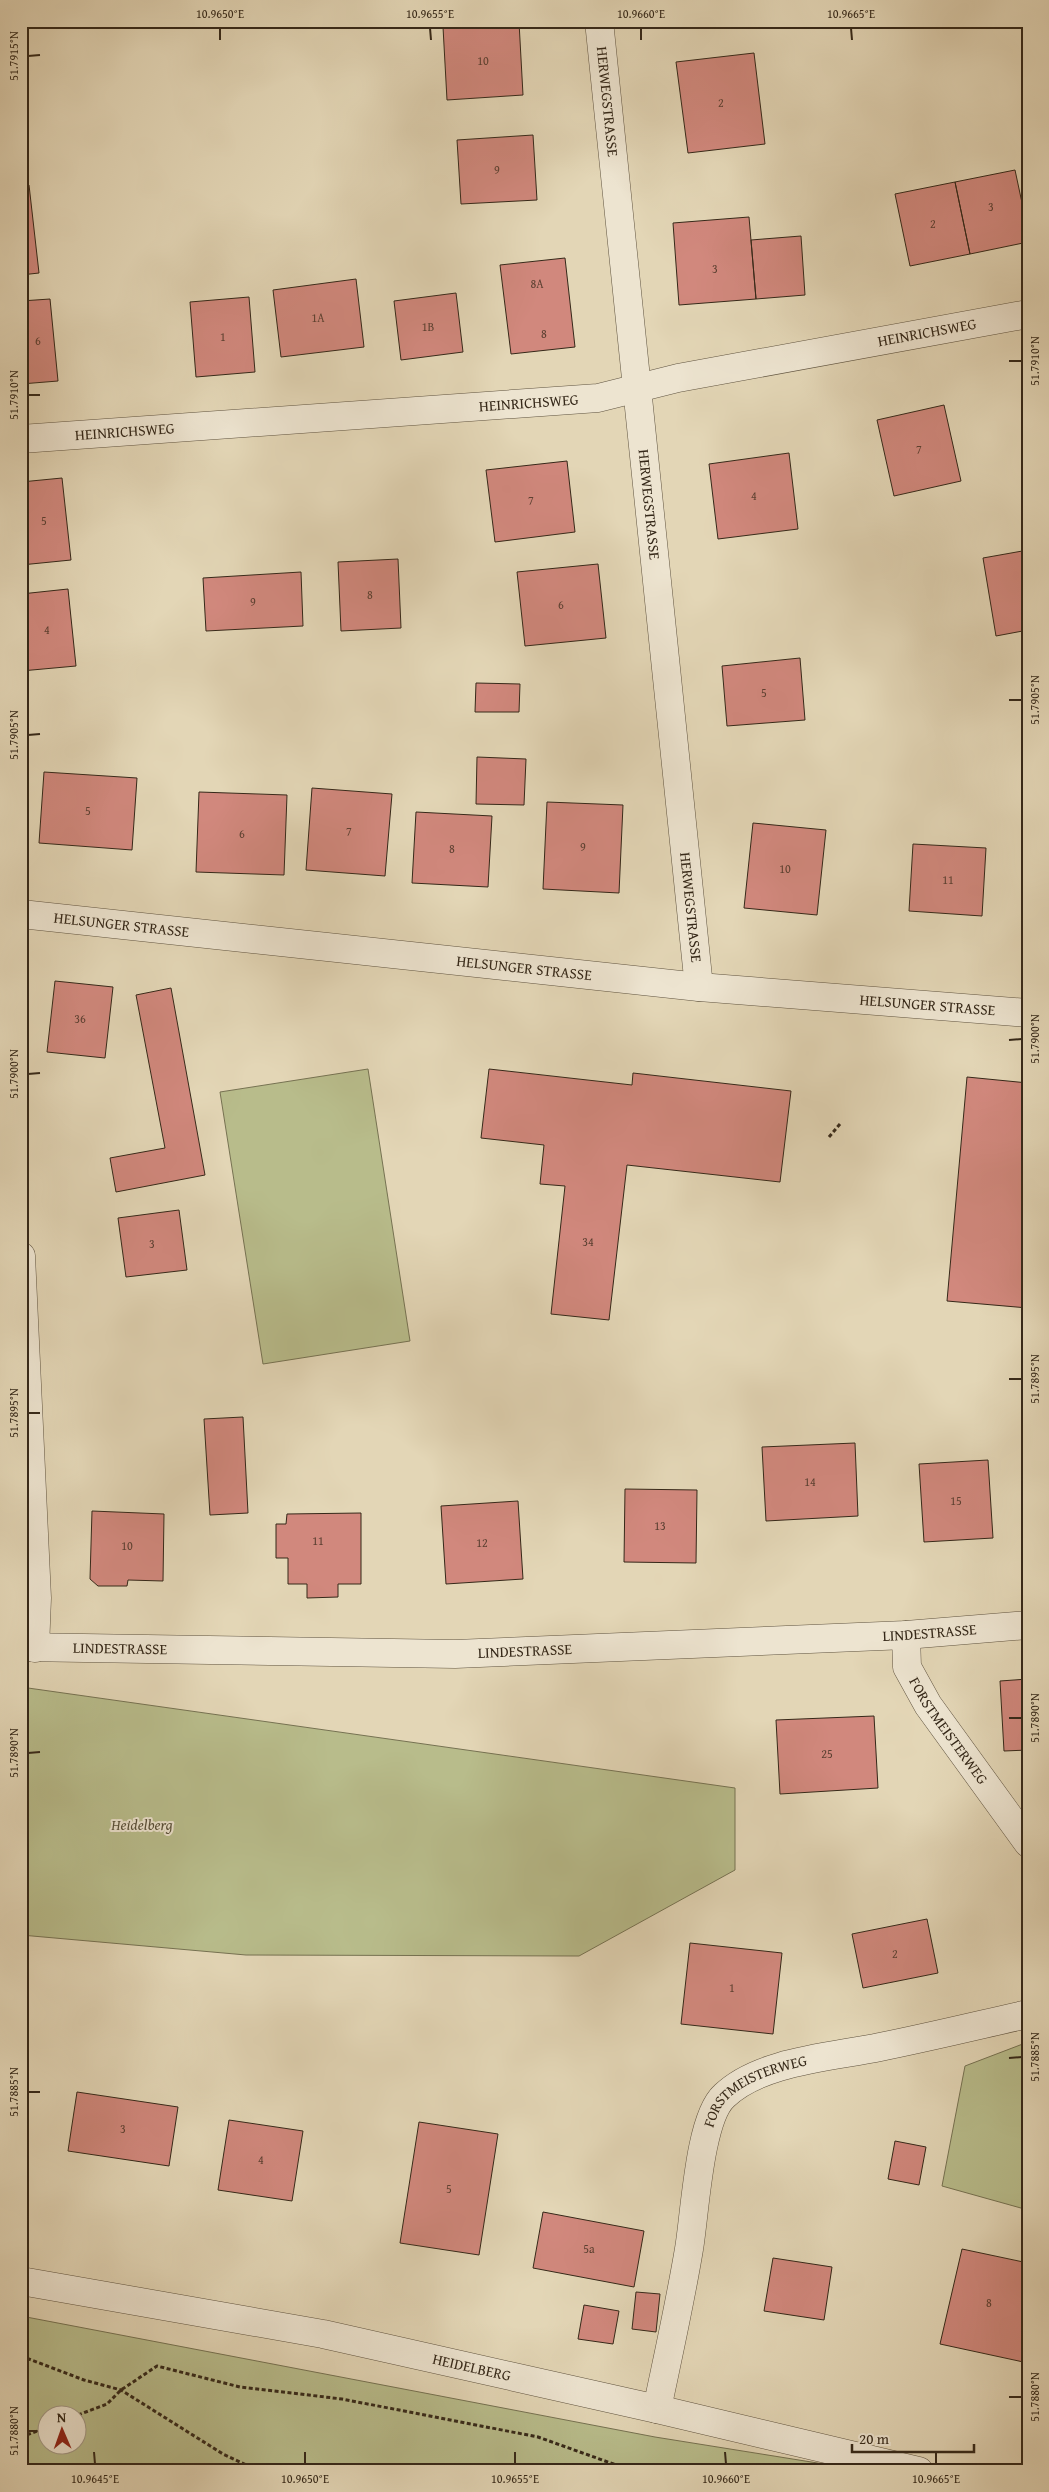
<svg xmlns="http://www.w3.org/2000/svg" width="1049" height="2492" font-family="'Gentium Book Plus',serif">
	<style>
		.green { fill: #b8bc8b; stroke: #767252; fill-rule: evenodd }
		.building { fill: #d1887d; stroke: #352819 }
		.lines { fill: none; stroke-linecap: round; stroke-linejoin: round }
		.street-casing { stroke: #605440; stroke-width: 29 }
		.path { stroke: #352819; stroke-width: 3; stroke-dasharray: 4 2.5; stroke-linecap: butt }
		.street { stroke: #ede4d0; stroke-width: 28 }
		.ticks { fill: none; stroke: #352819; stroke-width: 2 }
		.labels { text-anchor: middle; stroke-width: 4; stroke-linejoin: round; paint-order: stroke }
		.number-label { font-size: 12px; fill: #5c4032 }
		.street-label { font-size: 15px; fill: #352819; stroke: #ede4d0 }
		.park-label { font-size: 15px; font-style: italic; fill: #564d36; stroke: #ede4d0 }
		.neatline { fill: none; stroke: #352819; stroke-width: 2 }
		.ticks-label { font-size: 12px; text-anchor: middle; fill: #352819 }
	</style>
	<rect width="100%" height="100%" fill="#e3d6b6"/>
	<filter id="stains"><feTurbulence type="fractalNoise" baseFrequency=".004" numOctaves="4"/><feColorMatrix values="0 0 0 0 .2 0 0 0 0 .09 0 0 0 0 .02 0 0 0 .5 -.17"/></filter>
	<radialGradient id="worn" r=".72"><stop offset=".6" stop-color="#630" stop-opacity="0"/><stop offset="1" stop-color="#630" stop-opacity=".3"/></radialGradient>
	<path class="green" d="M368 1069 410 1341 263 1364 220 1092Z
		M21 1687 735 1788V1870L579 1956 246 1955 21 1935Z
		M1028 2042V2210L942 2186 965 2066Z
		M21 2316 655 2437 830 2465 852 2471H21ZM48 2414H78V2444H48Z"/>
	<path class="building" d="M519 22 523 95 447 100 443 27Z
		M754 53 765 144 688 153 676 62Z
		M533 135 537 200 461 204 457 140Z
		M1015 170 1028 231V242L970 254 955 182Z
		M955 182 970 254 910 266 895 194Z
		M29 185 39 273 21 275V186Z
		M749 217 756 299 679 305 673 223Z
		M801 236 805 295 756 299 751 240Z
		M565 258 575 347 511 354 500 265Z
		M356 279 364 347 281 357 273 290Z
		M456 293 463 352 401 360 394 301Z
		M249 297 255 372 196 377 190 302Z
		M50 299 58 381 21 384V301Z
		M944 405 961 481 894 496 877 420Z
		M789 453 798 529 718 539 709 464Z
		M567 461 575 532 495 542 486 470Z
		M62 478 71 560 21 565V482Z
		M1028 550V630L996 636 983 558Z
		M398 559 401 628 341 631 338 562Z
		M598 564 606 638 525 646 517 572Z
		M301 572 303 626 206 631 203 578Z
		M68 589 76 666 21 671V594Z
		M800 658 805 720 727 726 722 666Z
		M476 683 520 684 519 712H475Z
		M477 757 526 759 524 805 476 804Z
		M44 772 137 778 132 850 39 843Z
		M312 788 392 794 385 876 306 870Z
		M199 792 287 795 284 875 196 872Z
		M547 802 623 805 619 893 543 889Z
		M416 812 492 816 488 887 412 883Z
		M753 823 826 830 817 915 744 908Z
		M913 844 986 848 982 916 909 911Z
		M55 981 113 987 105 1058 47 1052Z
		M171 988 205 1175 116 1192 110 1158 165 1148 136 995Z
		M489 1069 632 1085 633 1073 791 1091 780 1182 627 1165 609 1320 551 1314 565 1186 540 1184 544 1145 481 1138Z
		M967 1077 1028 1083V1308L947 1301Z
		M179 1210 187 1270 126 1277 118 1218Z
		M243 1417 248 1513 210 1515 204 1419Z
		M855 1443 858 1516 766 1521 762 1447Z
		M988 1460 993 1538 924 1542 919 1464Z
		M625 1489 697 1490 696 1563 624 1562Z
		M518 1501 523 1579 446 1584 441 1506Z
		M92 1511 164 1514 163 1581 128 1580 127 1586H98L90 1579Z
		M361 1513V1584H338V1597L307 1598V1584H288V1558H276V1524H286L287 1514Z
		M1028 1679V1750L1004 1751 1000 1681Z
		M874 1716 878 1788 780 1794 776 1720Z
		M927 1919 938 1973 863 1988 852 1934Z
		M690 1943 782 1953 773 2034 681 2024Z
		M77 2092 178 2107 169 2166 68 2151Z
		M229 2120 303 2131 292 2201 218 2190Z
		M419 2122 498 2134 479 2255 400 2243Z
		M895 2141 926 2147 919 2185 888 2179Z
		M543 2212 644 2231 634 2287 533 2268Z
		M962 2249 1028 2263V2363L940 2344Z
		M773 2258 832 2267 824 2320 764 2311Z
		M636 2292 660 2294 656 2332 632 2329Z
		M584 2305 619 2311 613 2344 578 2339Z"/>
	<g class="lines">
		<defs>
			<g id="street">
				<path id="s1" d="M599 21 699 987"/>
				<path id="s2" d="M21 439 598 398 678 378 1028 314"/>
				<path id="s3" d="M21 914 699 987 1028 1013"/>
				<path d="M21 1256 37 1598 35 1648"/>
				<path id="s4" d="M906 1635 907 1667 928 1705 1028 1843"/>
				<path id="s5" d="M21 1647 455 1654 906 1635 1028 1625"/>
				<path id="s6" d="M21 2281 323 2334 657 2409 919 2471"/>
				<path id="s7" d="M657 2409C668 2356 680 2303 689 2249 695 2214 699 2119 724 2096 760 2061 832 2057 880 2047 930 2037 979 2025 1028 2014"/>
			</g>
		</defs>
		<use href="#street" class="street-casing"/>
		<path class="path" d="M829 1137 840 1124
			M21 2356 84 2380 121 2390 223 2454 259 2471
			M78 2415 107 2404 121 2390 157 2366 240 2387 342 2399 538 2437 633 2471
			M21 2437 48 2427"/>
		<use href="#street" class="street"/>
	</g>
	<path class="ticks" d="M220 28V40M430 28 431 40M641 28V40M851 28 852 40M28 56 40 55M1009 361H1022M28 395H40M1009 700H1022M28 735 40 734M1009 1040 1022 1039M28 1074 40 1073M1009 1379H1022M28 1413H40M1009 1718H1022M28 1753 40 1752M1009 2058 1022 2057M28 2092H40M1009 2397H1022M28 2431H40M94 2452 95 2464M305 2452V2464M515 2452V2464M725 2452 726 2464M936 2452V2464"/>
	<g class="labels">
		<g class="number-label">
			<text x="483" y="65">10</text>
			<text x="721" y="107">2</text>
			<text x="497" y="174">9</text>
			<text x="991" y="211">3</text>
			<text x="933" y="228">2</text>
			<text x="715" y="273">3</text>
			<text x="537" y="288">8A</text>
			<text x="318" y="322">1A</text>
			<text x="428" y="331">1B</text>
			<text x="544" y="338">8</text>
			<text x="223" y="341">1</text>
			<text x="38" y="345">6</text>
			<text x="919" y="454">7</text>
			<text x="754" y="500">4</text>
			<text x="531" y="505">7</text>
			<text x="44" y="525">5</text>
			<text x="370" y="599">8</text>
			<text x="253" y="606">9</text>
			<text x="561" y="609">6</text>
			<text x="47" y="634">4</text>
			<text x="764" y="697">5</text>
			<text x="88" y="815">5</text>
			<text x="349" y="836">7</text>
			<text x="242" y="838">6</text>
			<text x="583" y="851">9</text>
			<text x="452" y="853">8</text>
			<text x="785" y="873">10</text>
			<text x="948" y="884">11</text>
			<text x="80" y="1023">36</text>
			<text x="588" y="1246">34</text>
			<text x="152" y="1248">3</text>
			<text x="810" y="1486">14</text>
			<text x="956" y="1505">15</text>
			<text x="660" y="1530">13</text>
			<text x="318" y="1545">11</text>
			<text x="482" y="1547">12</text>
			<text x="127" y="1550">10</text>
			<text x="827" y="1758">25</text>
			<text x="895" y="1958">2</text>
			<text x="732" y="1992">1</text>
			<text x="123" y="2133">3</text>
			<text x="261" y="2164">4</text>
			<text x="449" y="2193">5</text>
			<text x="589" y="2253">5a</text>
			<text x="989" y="2307">8</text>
		</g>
		<g class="street-label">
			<text dy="5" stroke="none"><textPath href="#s1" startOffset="81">HERWEGSTRASSE</textPath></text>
			<text dy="5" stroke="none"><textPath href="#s2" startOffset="914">HEINRICHSWEG</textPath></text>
			<text dy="5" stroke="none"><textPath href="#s2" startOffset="509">HEINRICHSWEG</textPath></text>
			<text dy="5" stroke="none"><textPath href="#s2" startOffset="104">HEINRICHSWEG</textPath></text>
			<text dy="5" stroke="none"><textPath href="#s1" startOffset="486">HERWEGSTRASSE</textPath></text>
			<text dy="5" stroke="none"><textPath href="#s1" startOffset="891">HERWEGSTRASSE</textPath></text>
			<text dy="5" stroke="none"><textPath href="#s3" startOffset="101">HELSUNGER STRASSE</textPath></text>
			<text dy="5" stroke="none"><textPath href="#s3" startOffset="506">HELSUNGER STRASSE</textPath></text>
			<text dy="5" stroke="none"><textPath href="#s3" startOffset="911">HELSUNGER STRASSE</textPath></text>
			<text dy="5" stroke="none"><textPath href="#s5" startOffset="909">LINDESTRASSE</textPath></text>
			<text dy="5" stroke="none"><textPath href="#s5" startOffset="99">LINDESTRASSE</textPath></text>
			<text dy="5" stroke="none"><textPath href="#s5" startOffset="504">LINDESTRASSE</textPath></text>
			<text dy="5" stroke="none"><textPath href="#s4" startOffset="108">FORSTMEISTERWEG</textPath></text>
			<text dy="5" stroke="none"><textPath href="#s7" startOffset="350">FORSTMEISTERWEG</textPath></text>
			<text dy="5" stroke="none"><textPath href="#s6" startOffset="459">HEIDELBERG</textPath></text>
		</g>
		<g class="park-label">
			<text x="142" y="1830">Heidelberg</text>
		</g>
	</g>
	<rect width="1049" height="2492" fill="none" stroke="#e3d6b6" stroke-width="55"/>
	<g transform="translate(62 2430) rotate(358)"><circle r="24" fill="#ede4d0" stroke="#a39987"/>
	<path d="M0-4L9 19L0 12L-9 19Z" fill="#8f2418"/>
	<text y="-8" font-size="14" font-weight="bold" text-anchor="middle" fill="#352819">N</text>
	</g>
	<path d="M852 2444v8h122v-8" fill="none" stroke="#352819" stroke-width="2.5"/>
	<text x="859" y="2444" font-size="15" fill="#352819" stroke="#ede4d0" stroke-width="4" paint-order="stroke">20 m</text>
	<rect x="28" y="28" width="994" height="2436" class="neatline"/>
	<g class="ticks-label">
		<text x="220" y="18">10.9650°E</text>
		<text x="430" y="18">10.9655°E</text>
		<text x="641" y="18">10.9660°E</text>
		<text x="851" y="18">10.9665°E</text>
		<text transform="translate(14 56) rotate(-90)" y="4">51.7915°N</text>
		<text transform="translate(1035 361) rotate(-90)" y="4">51.7910°N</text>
		<text transform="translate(14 395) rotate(-90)" y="4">51.7910°N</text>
		<text transform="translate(1035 700) rotate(-90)" y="4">51.7905°N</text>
		<text transform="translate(14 735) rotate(-90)" y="4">51.7905°N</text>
		<text transform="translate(1035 1039) rotate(-90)" y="4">51.7900°N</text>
		<text transform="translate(14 1074) rotate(-90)" y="4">51.7900°N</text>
		<text transform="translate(1035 1379) rotate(-90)" y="4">51.7895°N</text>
		<text transform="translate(14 1413) rotate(-90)" y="4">51.7895°N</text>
		<text transform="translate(1035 1718) rotate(-90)" y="4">51.7890°N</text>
		<text transform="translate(14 1753) rotate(-90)" y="4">51.7890°N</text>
		<text transform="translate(1035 2057) rotate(-90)" y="4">51.7885°N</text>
		<text transform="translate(14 2092) rotate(-90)" y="4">51.7885°N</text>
		<text transform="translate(1035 2397) rotate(-90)" y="4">51.7880°N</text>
		<text transform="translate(14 2431) rotate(-90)" y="4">51.7880°N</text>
		<text x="95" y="2483">10.9645°E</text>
		<text x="305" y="2483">10.9650°E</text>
		<text x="515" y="2483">10.9655°E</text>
		<text x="726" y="2483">10.9660°E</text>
		<text x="936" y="2483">10.9665°E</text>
	</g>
	<rect width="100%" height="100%" filter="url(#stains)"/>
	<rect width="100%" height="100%" fill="url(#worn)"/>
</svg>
